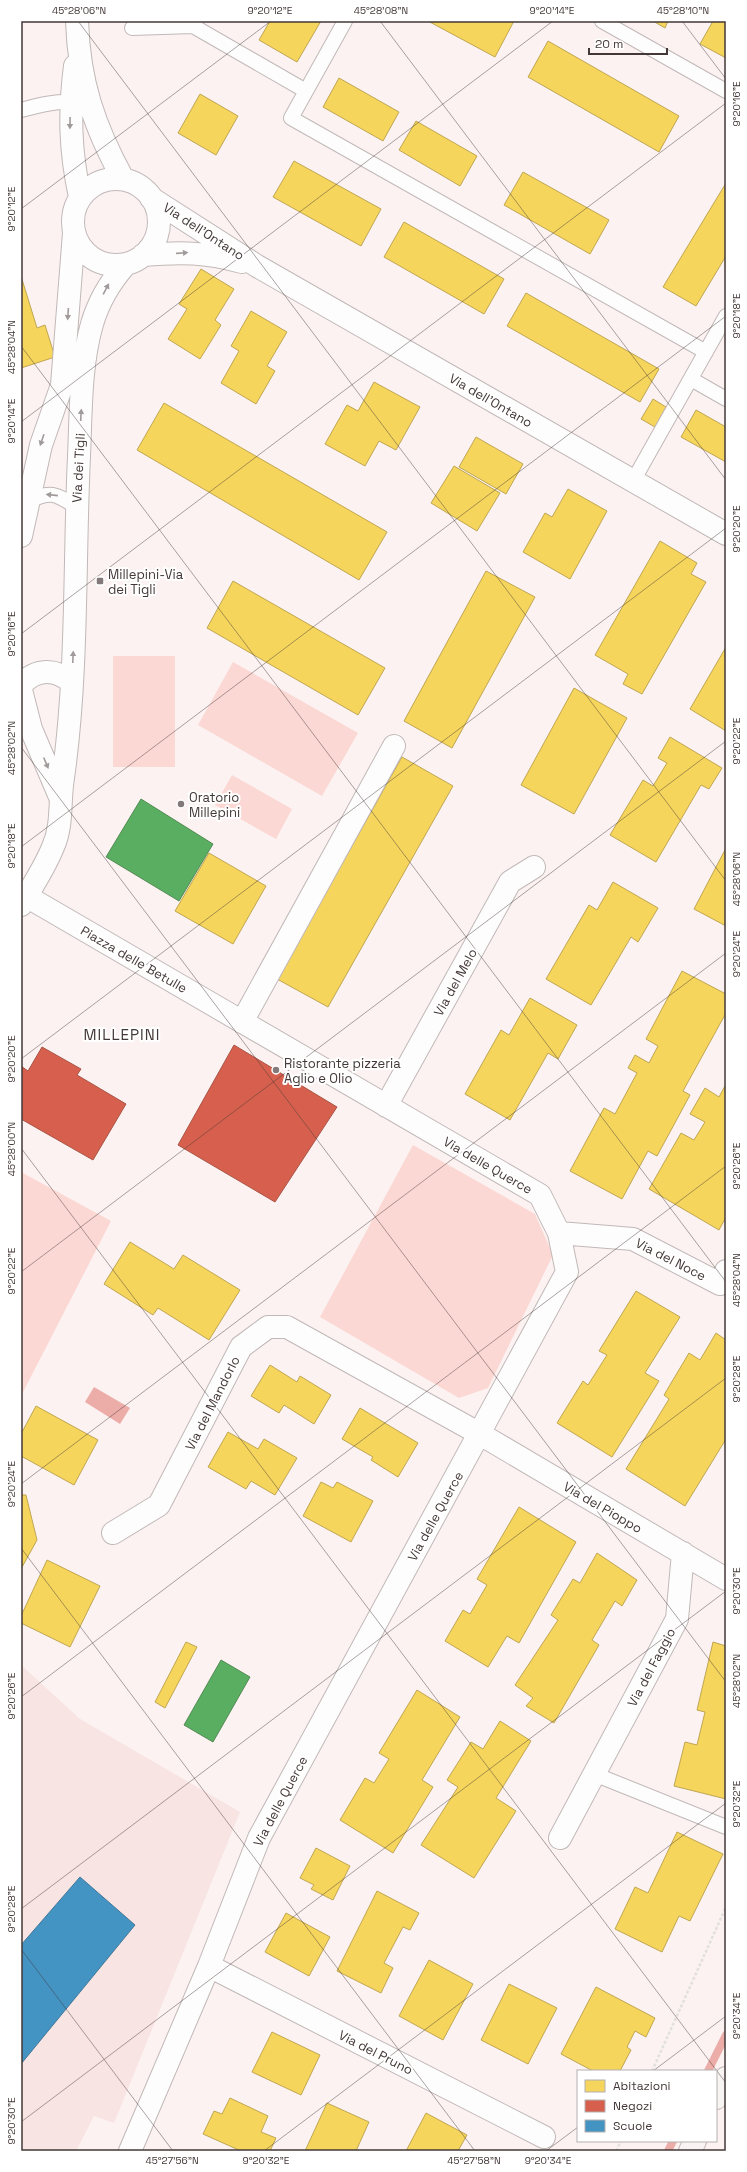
<svg xmlns="http://www.w3.org/2000/svg" width="747" height="2172" font-family="'Space Grotesk',sans-serif">
	<style>
		.built { fill: #f8e4e2 }
		.green { fill: #fcd8d4 }
		.water { fill: #ecaca8 }
		.homes { fill: #f6d55c; stroke: #c0a651 }
		.shops { fill: #d6604d; stroke: #aa5446 }
		.schools { fill: #4393c3; stroke: #437899 }
		.public { fill: #5aae61; stroke: #538b54 }
		.lines { fill: none; stroke-linecap: round; stroke-linejoin: round }
		.stream { stroke: #ecaca8; stroke-width: 8 }
		.lane-casing { stroke: #c1b8b8; stroke-width: 16 }
		.street-casing { stroke: #c1b8b8; stroke-width: 24 }
		.secondary-casing { stroke: #c1b8b8; stroke-width: 24 }
		.path { stroke: #e2dfdf; stroke-width: 2.5; stroke-dasharray: 3 2; stroke-linecap: butt }
		.lane { stroke: #fefdfd; stroke-width: 14 }
		.street { stroke: #fefdfd; stroke-width: 22 }
		.secondary { stroke: #f8f4f3; stroke-width: 22 }
		.oneway { fill: #a09a9a }
		.ticks { fill: none; stroke: #433837; stroke-width: 1; stroke-opacity: 0.45 }
		.poi-dot { fill: #837978; stroke: #fff; stroke-width: 1.5 }
		.labels { text-anchor: middle; stroke-width: 4; stroke-linejoin: round; paint-order: stroke }
		.street-label { font-size: 13px; fill: #433837; stroke: #fff }
		.poi-label { font-size: 13px; fill: #433837; stroke: #fff; text-anchor: start }
		.quarter-label { font-size: 15px; letter-spacing: 1px; fill: #433837; stroke: #fff }
		.neatline { fill: none; stroke: #433837; stroke-width: 1.5 }
		.ticks-label { font-size: 10px; text-anchor: middle; fill: #433837 }
	</style>
	<rect width="100%" height="100%" fill="#fbf2f1"/>
	<path class="built" d="M21 1665 80 1719 240 1812 114 2123 94 2116 76 2151H21Z"/>
	<path class="green" d="M113 656H175V767H113Z
		M233 662 358 733 322 796 198 725Z
		M232 775 292 809 276 839 215 805Z
		M413 1145 535 1214 553 1255 488 1388 459 1398 320 1317Z
		M21 1172 111 1221 21 1396Z"/>
	<path class="water" d="M94 1387 130 1408 120 1424 85 1402Z"/>
	<path class="homes" d="M270 21H321L297 62 259 40Z
		M428 21H514L495 57Z
		M653 21H668L665 28Z
		M713 21H726V58L700 44Z
		M548 41 679 116 659 152 528 77Z
		M339 78 399 112 383 141 323 107Z
		M200 94 238 116 216 155 178 133Z
		M416 121 477 156 460 186 399 150Z
		M294 161 381 209 361 246 273 197Z
		M523 172 609 220 590 254 504 205Z
		M726 183V256L696 306 663 287Z
		M404 222 504 279 484 314 384 257Z
		M201 269 234 289 215 320 221 325 200 359 168 339 187 309 179 304Z
		M21 276 37 328 45 325 55 357 21 368Z
		M526 293 659 369 640 402 507 326Z
		M251 311 287 332 267 366 275 371 256 404 221 383 239 351 231 346Z
		M374 382 420 407 396 450 379 441 365 466 325 444 347 405 358 411Z
		M653 399 666 407 655 427 641 419Z
		M164 403 387 532 359 580 137 450Z
		M696 410 726 427V462L681 437Z
		M476 437 523 464 506 494 459 467Z
		M454 466 500 493 477 531 431 503Z
		M568 489 607 511 570 579 523 552 545 513 552 517Z
		M660 541 697 563 691 574 706 582 642 694 623 684 628 674 595 655Z
		M486 571 535 597 452 748 404 721Z
		M233 581 385 668 358 715 207 628Z
		M726 647V731L690 709Z
		M574 688 627 718 574 814 521 785Z
		M670 737 722 768 709 789 701 785 656 862 610 835 643 780 653 786 667 763 658 758Z
		M402 757 453 786 328 1007 277 979Z
		M726 848V926L694 909Z
		M209 853 266 886 233 944 175 911Z
		M613 882 658 908 638 942 631 937 591 1005 546 979 589 905 597 910Z
		M682 971 726 994V1013L683 1091 690 1095 657 1156 648 1151 622 1199 570 1171 604 1108 615 1114 637 1073 628 1068 635 1055 649 1063 658 1046 646 1039Z
		M530 998 577 1025 558 1059 548 1053 510 1120 465 1094 501 1030 509 1035Z
		M726 1084V1217L719 1230 649 1189 681 1133 694 1140 705 1122 690 1114 705 1088 719 1097Z
		M130 1242 174 1269 183 1255 240 1290 209 1340 158 1308 153 1315 104 1284Z
		M636 1291 680 1317 645 1373 659 1381 612 1457 557 1423 583 1381 588 1385 607 1355 599 1351Z
		M716 1333 726 1340V1439L685 1506 626 1469 669 1399 664 1395 689 1353 700 1360Z
		M270 1365 297 1382 300 1376 331 1395 314 1424 284 1405 279 1413 251 1396Z
		M36 1406 98 1440 74 1485 21 1456V1434Z
		M360 1408 418 1443 398 1477 371 1460 373 1457 342 1439Z
		M228 1432 258 1449 264 1439 297 1458 275 1495 251 1481 246 1489 208 1467Z
		M321 1482 333 1488 337 1482 373 1501 351 1542 303 1516Z
		M21 1495H26L37 1540 21 1569Z
		M519 1507 576 1542 519 1643 507 1636 488 1667 445 1641 463 1610 470 1614 487 1585 477 1579Z
		M597 1553 637 1580 622 1606 615 1601 592 1640 599 1645 554 1723 526 1706 533 1698 515 1685 558 1620 551 1615 573 1579 580 1583Z
		M47 1560 100 1586 70 1647 21 1623V1616Z
		M186 1642 197 1647 165 1708 155 1702Z
		M713 1642 726 1646V1799L674 1786 685 1742 697 1745 705 1712 697 1710Z
		M417 1690 460 1717 422 1780 433 1787 393 1853 340 1820 365 1778 374 1783 389 1759 379 1753Z
		M500 1721 531 1741 496 1798 516 1811 474 1878 421 1845 458 1787 447 1780 471 1742 483 1749Z
		M677 1832 723 1854 690 1921 679 1916 662 1952 615 1929 635 1887 648 1893Z
		M316 1848 350 1866 333 1900 311 1889 314 1885 300 1878Z
		M377 1891 419 1913 410 1930 403 1927 384 1963 393 1968 381 1993 337 1971Z
		M286 1913 330 1937 309 1976 265 1952Z
		M429 1960 473 1984 443 2040 399 2016Z
		M509 1984 557 2008 528 2064 481 2040Z
		M596 1987 655 2018 646 2037 635 2031 627 2047 631 2050 620 2071H593L561 2054Z
		M272 2032 320 2055 301 2095 252 2072Z
		M230 2098 268 2116 261 2132 276 2138 270 2151H241L203 2134 214 2111 222 2114Z
		M327 2103 369 2122 356 2151H305Z
		M426 2113 467 2135 458 2151H406Z"/>
	<path class="shops" d="M234 1045 337 1107 275 1202 178 1145Z
		M42 1047 81 1069 77 1075 126 1104 93 1160 21 1119V1066L28 1071Z"/>
	<path class="schools" d="M80 1877 135 1925 21 2064V1945Z"/>
	<path class="public" d="M141 799 213 844 179 901 106 857Z
		M221 1660 250 1677 213 1742 184 1725Z"/>
	<g class="lines">
		<path class="stream" d="M708 2071 726 2035
			M668 2151 673 2141"/>
		<defs>
			<path id="lane" d="M196 21 193 26 306 91
				M345 21 291 118 706 352
				M602 21 726 91
				M132 28 193 26
				M21 110C39 105 59 100 78 103
				M691 379 726 399
				M633 481 726 316
				M27 503C49 489 57 494 76 507
				M594 1774 726 1827"/>
			<path id="street" d="M77 21C79 82 94 126 123 179
				M75 66C69 113 70 151 80 197
				M73 222a43 43 0 1 1 86 0a43 43 0 1 1-86 0Z
				M151 198 257 266 726 534
				M143 255C182 252 204 252 242 262
				M21 536 41 445 62 385 74 233
				M21 685C36 668 56 668 72 683
				M21 690 31 729 60 797
				M26 896 540 1195 559 1233 567 1272 259 1838 209 1966 130 2151
				M21 905C32 887 45 867 53 847 63 825 59 801 63 778 78 672 74 563 79 456 81 412 80 366 92 324 99 300 110 282 126 264
				M242 1022 394 746
				M386 1106 510 882 534 867
				M559 1233 633 1239 720 1284 726 1271
				M113 1533 159 1505 241 1347 268 1327H287L480 1434 726 1579
				M560 1838 677 1619 683 1553
				M209 1966 544 2137"/>
			<path id="secondary" d="M716 2098 726 2078
				M690 2151 695 2141"/>
		</defs>
		<use href="#lane" class="lane-casing"/>
		<use href="#street" class="street-casing"/>
		<use href="#secondary" class="secondary-casing"/>
		<path class="path" d="M652 2071 726 1907
			M616 2151 621 2141"/>
		<use href="#lane" class="lane"/>
		<use href="#street" class="street"/>
		<use href="#secondary" class="secondary"/>
	</g>
	<defs><path id="oneway-solid" d="M-6-.8H1V-3.2L6.5 0L1 3.2V.8H-6Z"/></defs>
	<g class="oneway">
		<use href="#oneway-solid" transform="translate(70 123) rotate(91)"/>
		<use href="#oneway-solid" transform="translate(182 253) rotate(-4)"/>
		<use href="#oneway-solid" transform="translate(106 289) rotate(-62)"/>
		<use href="#oneway-solid" transform="translate(68 314) rotate(94)"/>
		<use href="#oneway-solid" transform="translate(81 415) rotate(-87)"/>
		<use href="#oneway-solid" transform="translate(42 440) rotate(109)"/>
		<use href="#oneway-solid" transform="translate(52 495) rotate(-174)"/>
		<use href="#oneway-solid" transform="translate(73 657) rotate(-88)"/>
		<use href="#oneway-solid" transform="translate(46 763) rotate(67)"/>
	</g>
	<path class="ticks" d="M78 21 726 881M380 21 726 480M682 21 726 79M21 209 271 21M21 346 726 1282M21 422 553 21M21 634 726 103M21 747 726 1682M21 847 726 316M21 1059 726 528M21 1148 726 2083M21 1272 726 741M21 1484 726 953M21 1548 475 2151M21 1697 726 1166M21 1909 726 1378M21 1949 173 2151M653 2071 726 2016M21 2122 726 1591M264 2151 726 1803M546 2151 578 2127"/>
	<g class="poi-dot">
		<rect x="96" y="577" width="8" height="8" rx="2"/>
		<circle cx="181" cy="804" r="4"/>
		<circle cx="276" cy="1070" r="4"/>
	</g>
	<g class="labels">
		<g class="street-label">
			<text transform="translate(204 231) rotate(33)" y="5">Via dell'Ontano</text>
			<text transform="translate(491 400) rotate(30)" y="5">Via dell'Ontano</text>
			<text transform="translate(78 468) rotate(-87)" y="5">Via dei Tigli</text>
			<text transform="translate(134 959) rotate(30)" y="5">Piazza delle Betulle</text>
			<text transform="translate(455 982) rotate(-61)" y="5">Via del Melo</text>
			<text transform="translate(488 1165) rotate(30)" y="5">Via delle Querce</text>
			<text transform="translate(671 1259) rotate(27)" y="5">Via del Noce</text>
			<text transform="translate(212 1403) rotate(-63)" y="5">Via del Mandorlo</text>
			<text transform="translate(603 1507) rotate(30)" y="5">Via del Pioppo</text>
			<text transform="translate(435 1516) rotate(-61)" y="5">Via delle Querce</text>
			<text transform="translate(651 1667) rotate(-62)" y="5">Via del Faggio</text>
			<text transform="translate(280 1801) rotate(-62)" y="5">Via delle Querce</text>
			<text transform="translate(376 2052) rotate(27)" y="5">Via del Pruno</text>
		</g>
		<g class="poi-label">
			<text x="108" y="579">Millepini-Via<tspan x="108" dy="15">dei Tigli</tspan></text>
			<text x="189" y="802">Oratorio<tspan x="189" dy="15">Millepini</tspan></text>
			<text x="284" y="1068">Ristorante pizzeria<tspan x="284" dy="15">Aglio e Olio</tspan></text>
		</g>
		<g class="quarter-label">
			<text x="122" y="1040">MILLEPINI</text>
		</g>
	</g>
	<rect width="747" height="2172" fill="none" stroke="#ffffff" stroke-width="44"/>
	<rect x="577" y="2070" width="140" height="72" fill="#ffffff" stroke="#b4afaf"/>
	<rect x="585" y="2080" width="20" height="12" fill="#f6d55c" stroke="#b4afaf"/>
	<text x="613" y="2090" font-size="12" fill="#433837">Abitazioni</text>
	<rect x="585" y="2100" width="20" height="12" fill="#d6604d" stroke="#b4afaf"/>
	<text x="613" y="2110" font-size="12" fill="#433837">Negozi</text>
	<rect x="585" y="2120" width="20" height="12" fill="#4393c3" stroke="#b4afaf"/>
	<text x="613" y="2130" font-size="12" fill="#433837">Scuole</text>
	<path d="M589 48v6h78v-6" fill="none" stroke="#433837" stroke-width="2"/>
	<text x="595" y="48" font-size="12" fill="#433837" stroke="#ffffff" stroke-width="3" paint-order="stroke">20 m</text>
	<rect x="22" y="22" width="703" height="2128" class="neatline"/>
	<g class="ticks-label">
		<text x="79" y="14">45°28'06"N</text>
		<text x="270" y="14">9°20'12"E</text>
		<text x="381" y="14">45°28'08"N</text>
		<text x="552" y="14">9°20'14"E</text>
		<text x="683" y="14">45°28'10"N</text>
		<text transform="translate(736 104) rotate(-90)" y="4">9°20'16"E</text>
		<text transform="translate(11 209) rotate(-90)" y="4">9°20'12"E</text>
		<text transform="translate(736 316) rotate(-90)" y="4">9°20'18"E</text>
		<text transform="translate(11 347) rotate(-90)" y="4">45°28'04"N</text>
		<text transform="translate(11 421) rotate(-90)" y="4">9°20'14"E</text>
		<text transform="translate(736 529) rotate(-90)" y="4">9°20'20"E</text>
		<text transform="translate(11 634) rotate(-90)" y="4">9°20'16"E</text>
		<text transform="translate(736 741) rotate(-90)" y="4">9°20'22"E</text>
		<text transform="translate(11 748) rotate(-90)" y="4">45°28'02"N</text>
		<text transform="translate(11 846) rotate(-90)" y="4">9°20'18"E</text>
		<text transform="translate(736 879) rotate(-90)" y="4">45°28'06"N</text>
		<text transform="translate(736 954) rotate(-90)" y="4">9°20'24"E</text>
		<text transform="translate(11 1059) rotate(-90)" y="4">9°20'20"E</text>
		<text transform="translate(11 1149) rotate(-90)" y="4">45°28'00"N</text>
		<text transform="translate(736 1166) rotate(-90)" y="4">9°20'26"E</text>
		<text transform="translate(11 1271) rotate(-90)" y="4">9°20'22"E</text>
		<text transform="translate(736 1280) rotate(-90)" y="4">45°28'04"N</text>
		<text transform="translate(736 1379) rotate(-90)" y="4">9°20'28"E</text>
		<text transform="translate(11 1484) rotate(-90)" y="4">9°20'24"E</text>
		<text transform="translate(736 1591) rotate(-90)" y="4">9°20'30"E</text>
		<text transform="translate(736 1681) rotate(-90)" y="4">45°28'02"N</text>
		<text transform="translate(11 1696) rotate(-90)" y="4">9°20'26"E</text>
		<text transform="translate(736 1804) rotate(-90)" y="4">9°20'32"E</text>
		<text transform="translate(11 1909) rotate(-90)" y="4">9°20'28"E</text>
		<text transform="translate(736 2016) rotate(-90)" y="4">9°20'34"E</text>
		<text transform="translate(11 2121) rotate(-90)" y="4">9°20'30"E</text>
		<text x="172" y="2164">45°27'56"N</text>
		<text x="266" y="2164">9°20'32"E</text>
		<text x="474" y="2164">45°27'58"N</text>
		<text x="548" y="2164">9°20'34"E</text>
	</g>
</svg>
